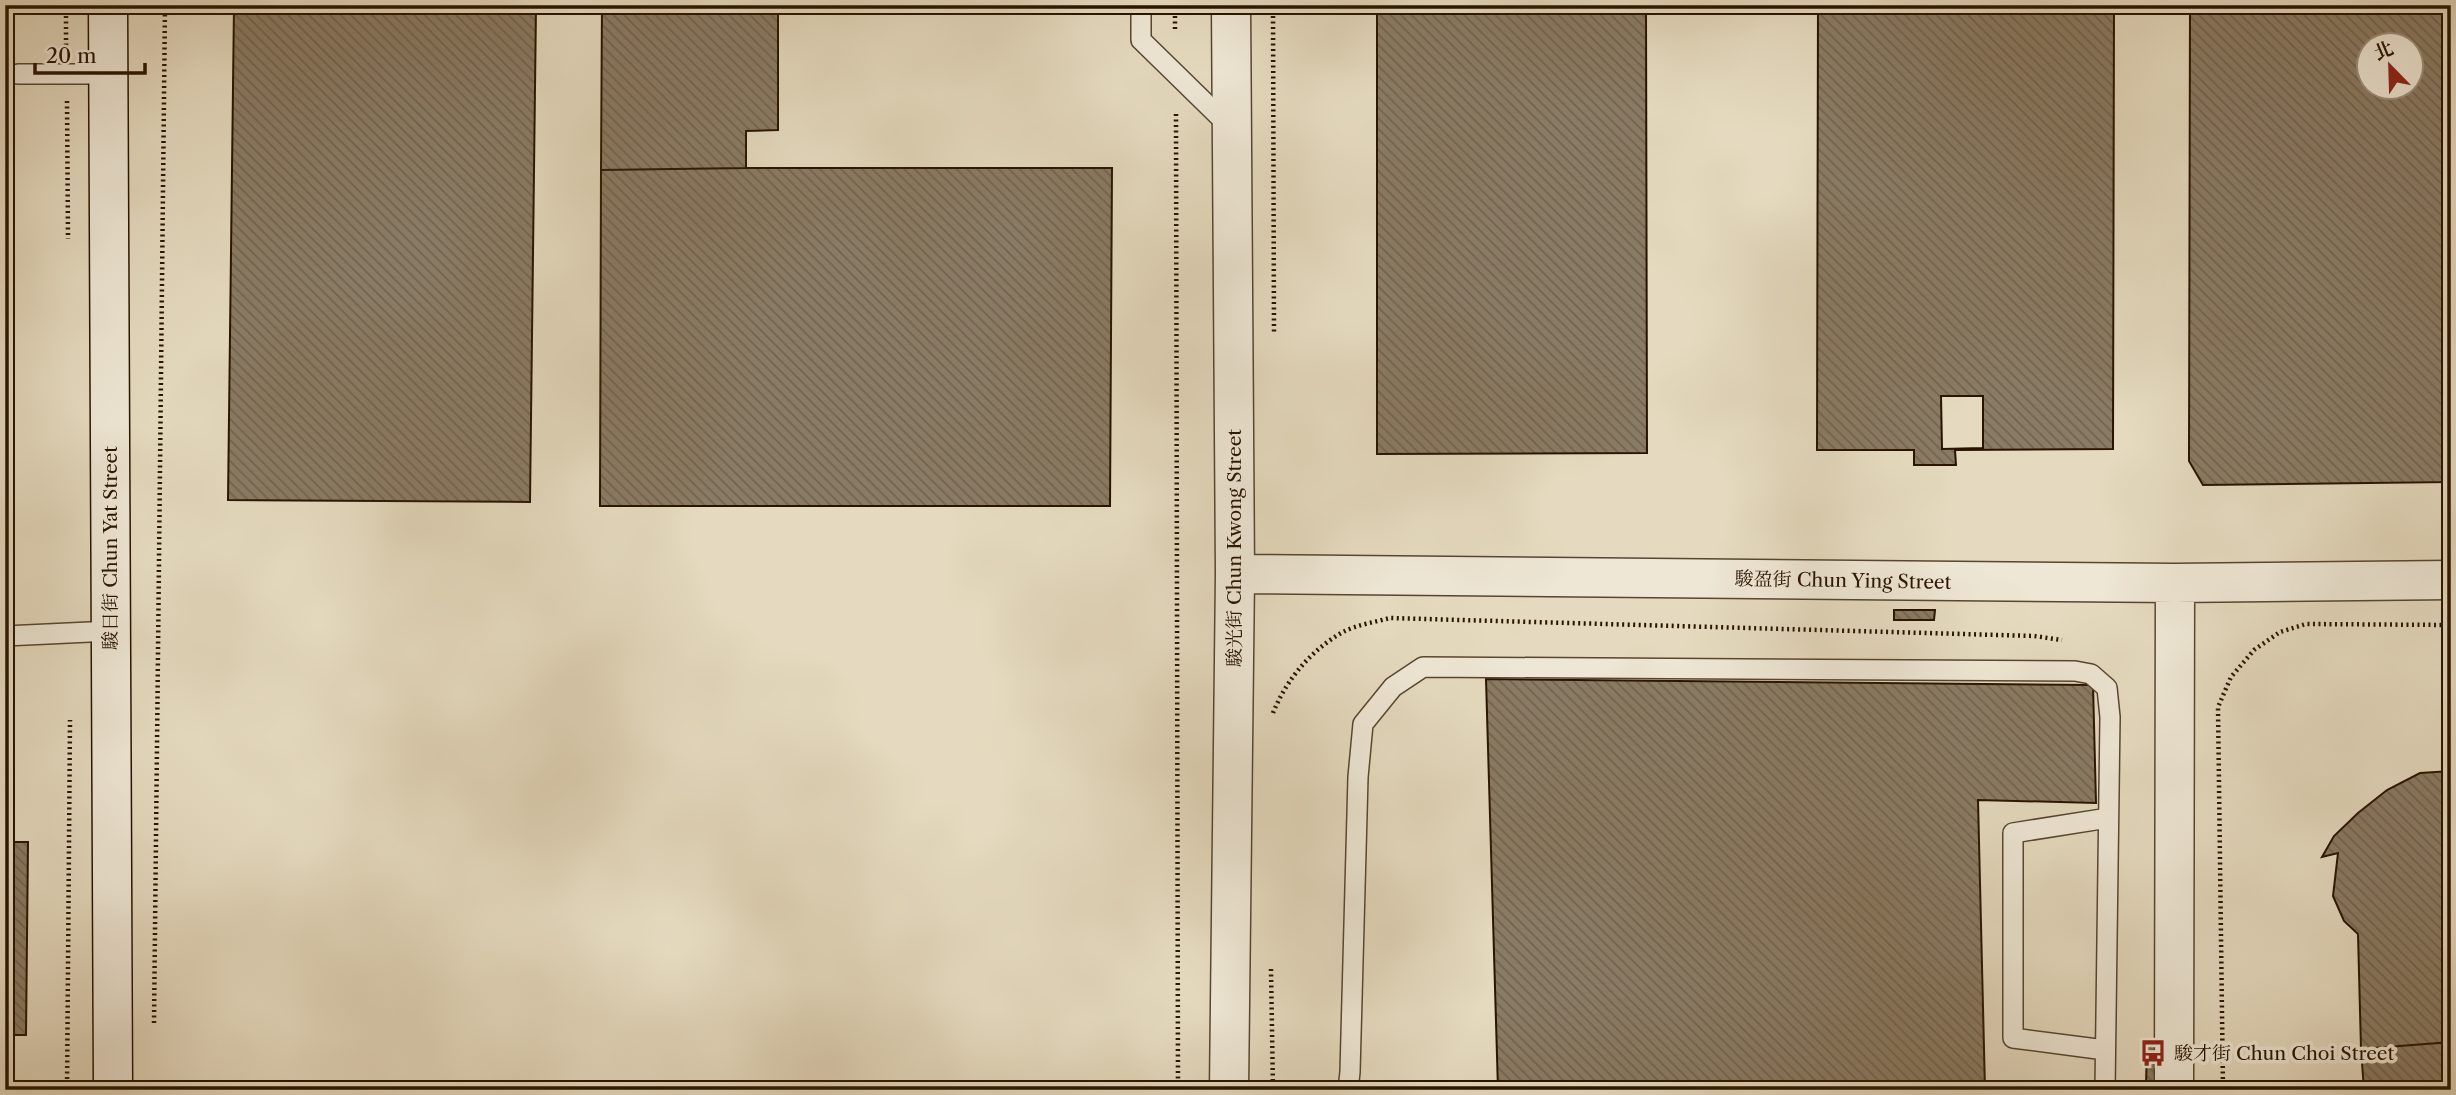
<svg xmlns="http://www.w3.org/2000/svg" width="2456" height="1095" font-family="'Libre Caslon Text','Noto Serif TC',serif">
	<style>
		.building { fill: url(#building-back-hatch); stroke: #281401; stroke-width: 2; fill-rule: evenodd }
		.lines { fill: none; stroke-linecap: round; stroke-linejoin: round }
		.lane-casing { stroke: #574630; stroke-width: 22 }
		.street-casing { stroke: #574630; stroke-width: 41 }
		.secondary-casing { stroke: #281401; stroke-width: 41 }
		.path { stroke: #281401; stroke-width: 4.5; stroke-dasharray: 2 3.5; stroke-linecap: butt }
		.lane { stroke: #eee7d5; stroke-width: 19 }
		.street { stroke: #eee7d5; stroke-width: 38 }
		.secondary { stroke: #eee7d5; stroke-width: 38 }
		.labels { text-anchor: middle; stroke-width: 7; stroke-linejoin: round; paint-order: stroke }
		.street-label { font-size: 19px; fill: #281401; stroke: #eee7d5 }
		.poi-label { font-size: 19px; fill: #281401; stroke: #eee7d5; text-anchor: start }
	</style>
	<defs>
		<pattern id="building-back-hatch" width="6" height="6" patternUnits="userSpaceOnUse" patternTransform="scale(1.75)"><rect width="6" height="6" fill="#8a7b64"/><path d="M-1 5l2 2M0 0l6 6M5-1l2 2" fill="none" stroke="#716450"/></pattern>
	</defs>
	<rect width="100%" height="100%" fill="#e5dabf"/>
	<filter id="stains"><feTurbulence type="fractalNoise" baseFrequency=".00286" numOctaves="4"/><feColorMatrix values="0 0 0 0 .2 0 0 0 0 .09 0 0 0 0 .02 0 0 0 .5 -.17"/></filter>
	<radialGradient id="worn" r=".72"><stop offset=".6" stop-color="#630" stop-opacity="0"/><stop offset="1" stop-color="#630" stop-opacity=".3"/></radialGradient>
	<path class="building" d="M234 5H536L530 502 228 500Z
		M602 5H778V130L746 131V168L601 170Z
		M1377 5H1646L1647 453 1377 454Z
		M1818 5H2114L2113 449 1955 450 1956 465H1914V450H1817Z
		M2190 5H2451V482L2203 485 2189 461ZM2368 46H2410V88H2368Z
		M746 168H1112L1110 506H600L601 170Z
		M1941 396H1983V448L1942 449Z
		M1894 610H1935L1934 620H1894Z
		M1486 679 2093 685 2096 803 1978 800 1985 1090H1498Z
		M2451 771V1042L2361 1049 2358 934 2344 921 2333 896 2338 853 2322 857 2334 836 2358 813 2387 790 2420 773Z
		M5 842H28L26 1035H5Z
		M2451 1042V1090H2364L2361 1049Z
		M2147 1045H2157L2155 1086H2146Z"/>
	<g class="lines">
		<defs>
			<path id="lane" d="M1141 5V40L1231 128
				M18 74H108
				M5 636 111 631
				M2105 1050 2013 1038V833L2108 818
				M1348 1090 1350 1072 1358 777 1363 724 1393 687 1423 667 2075 671 2091 674 2107 688 2110 717 2105 1090"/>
			<path id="street" d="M1235 574 2175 583 2451 580
				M1229 1090 1235 574 1231 5
				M2174 1090 2175 583"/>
			<path id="secondary" d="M108 5 113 1090"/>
		</defs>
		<use href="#lane" class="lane-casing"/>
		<use href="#street" class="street-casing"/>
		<use href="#secondary" class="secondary-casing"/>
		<path class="path" d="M66 5V46
			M1175 5V32
			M1273 5 1274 333
			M67 101 68 239
			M1176 114 1178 1090
			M1273 713C1286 680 1311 650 1343 632 1356 625 1375 622 1390 618L2034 636 2062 640
			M1271 969 1273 1090
			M154 1023 165 5
			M67 1090 70 720
			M2223 1090 2218 707 2231 677 2254 650 2280 632 2306 624 2451 625"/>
		<use href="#lane" class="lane"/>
		<use href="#street" class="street"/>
		<use href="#secondary" class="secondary"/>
	</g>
	<defs>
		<symbol id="bus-bare" viewBox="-9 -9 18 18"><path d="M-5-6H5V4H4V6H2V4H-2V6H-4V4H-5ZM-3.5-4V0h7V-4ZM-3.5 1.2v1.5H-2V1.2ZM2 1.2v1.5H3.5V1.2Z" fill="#8f2418" stroke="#eee7d5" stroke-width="2.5" paint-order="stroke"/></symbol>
	</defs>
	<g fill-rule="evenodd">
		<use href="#bus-bare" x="2134" y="1034" width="38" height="38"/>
	</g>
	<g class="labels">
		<g class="street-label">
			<text transform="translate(110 548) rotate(-90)" y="7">駿日街 Chun Yat Street</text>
			<text transform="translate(1234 548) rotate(-90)" y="7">駿光街 Chun Kwong Street</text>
			<text transform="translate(1843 580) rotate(1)" y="7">駿盈街 Chun Ying Street</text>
		</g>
		<g class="poi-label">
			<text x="2174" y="1060">駿才街 Chun Choi Street</text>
		</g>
	</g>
	<rect width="2456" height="1095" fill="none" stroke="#e5dabf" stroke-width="28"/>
	<rect x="7" y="7" width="2442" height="1081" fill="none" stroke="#281401" stroke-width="3.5"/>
	<rect x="14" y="14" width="2428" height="1067" fill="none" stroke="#281401" stroke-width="2"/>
	<g transform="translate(2390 66) rotate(337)"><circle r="33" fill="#eee7d5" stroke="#9f9380" stroke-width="2"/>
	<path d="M0-5L12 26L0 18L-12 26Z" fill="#8f2418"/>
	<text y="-10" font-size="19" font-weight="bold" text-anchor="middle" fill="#281401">北</text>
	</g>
	<path d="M35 63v10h110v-10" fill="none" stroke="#281401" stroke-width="3.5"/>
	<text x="46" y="63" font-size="21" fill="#281401" stroke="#eee7d5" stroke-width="5" paint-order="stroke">20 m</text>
	<rect width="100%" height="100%" filter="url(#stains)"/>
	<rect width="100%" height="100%" fill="url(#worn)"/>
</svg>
